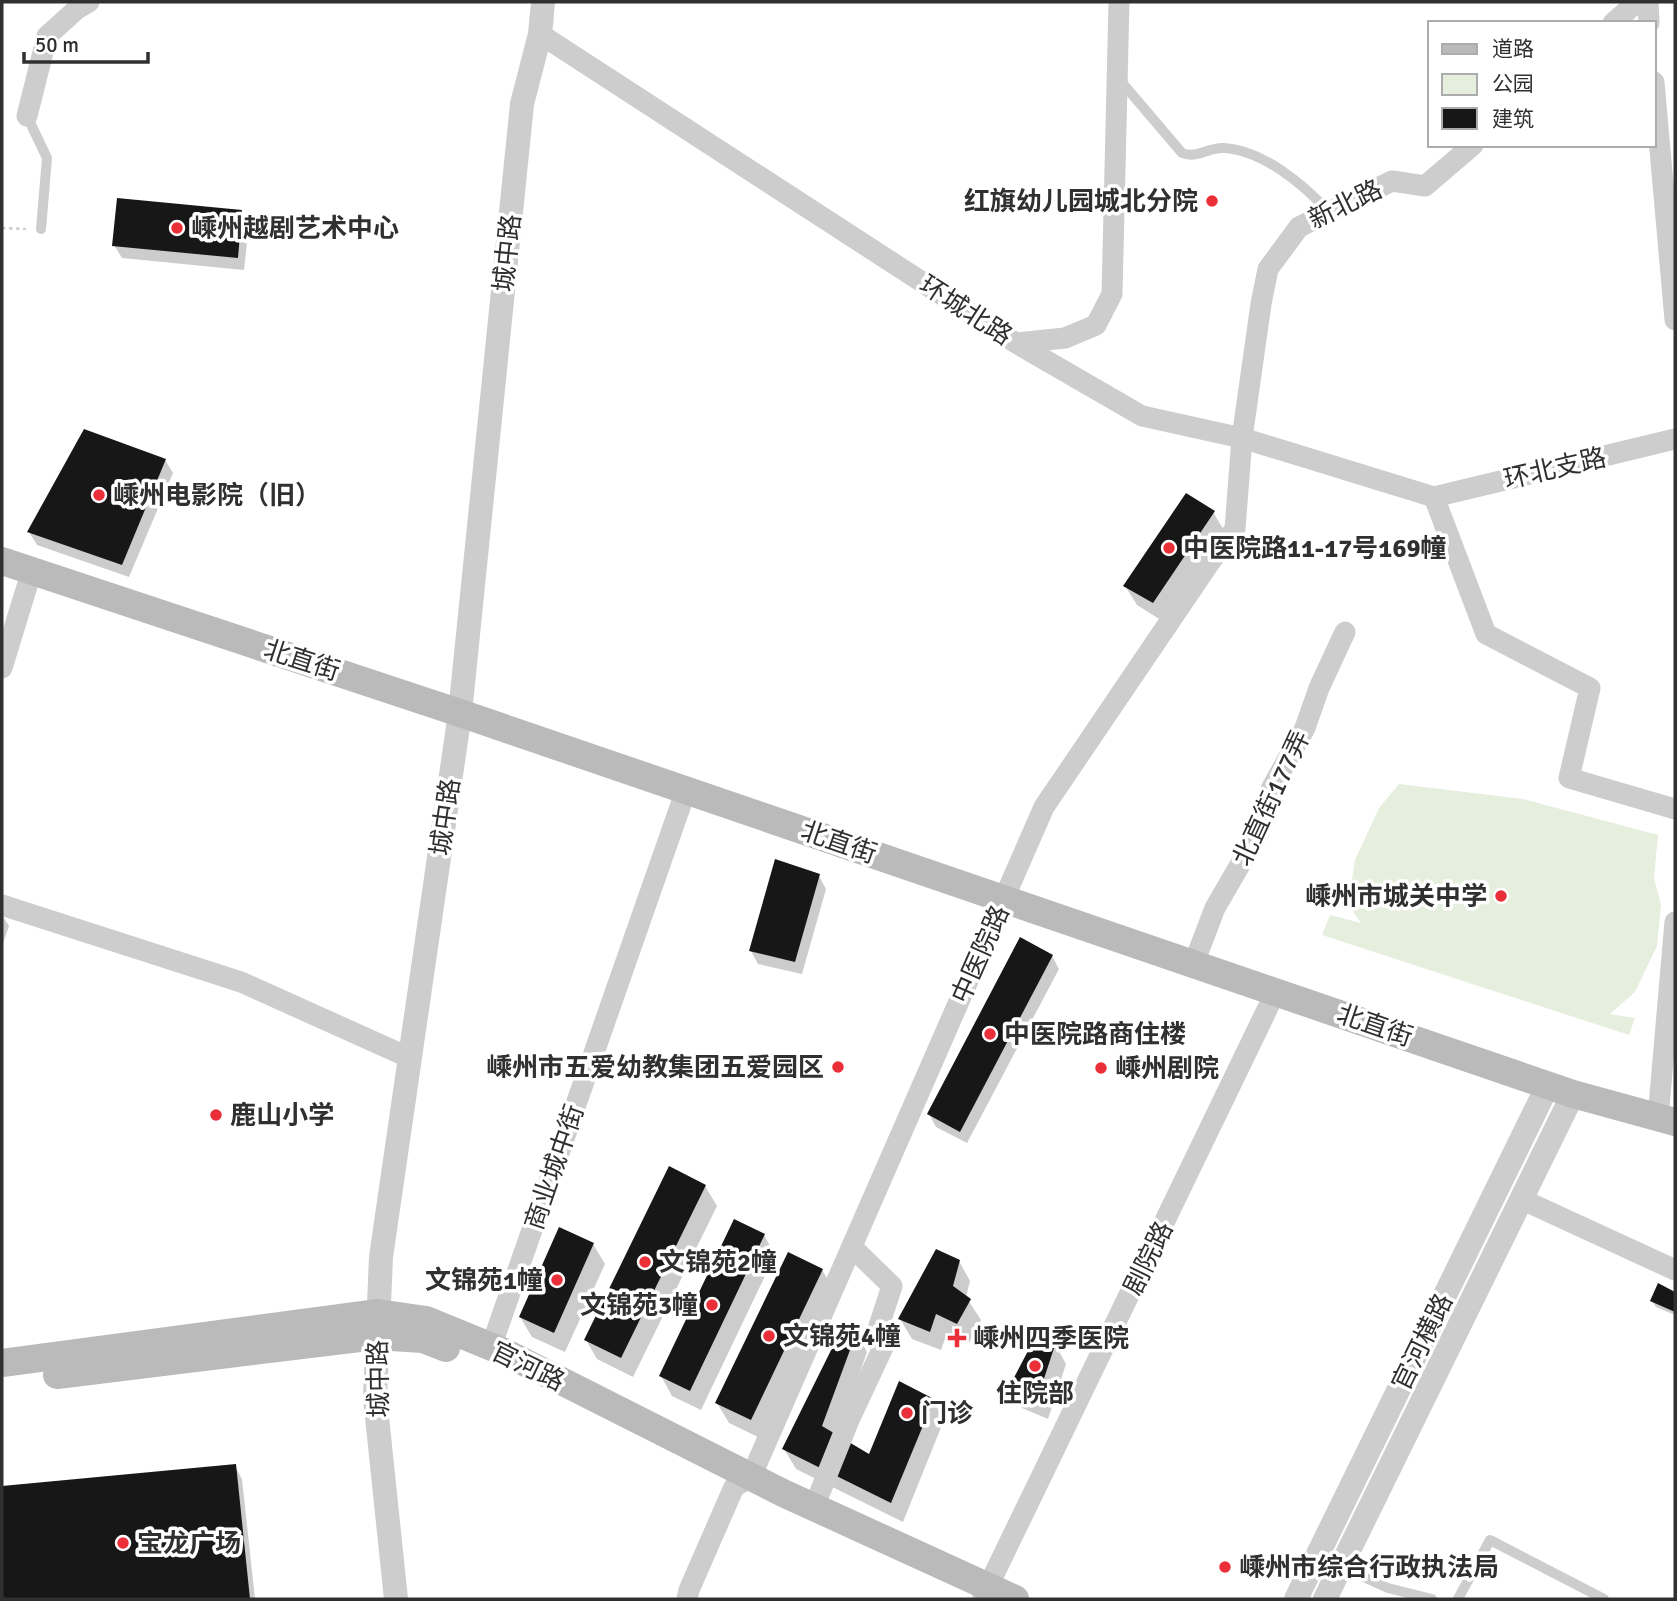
<svg xmlns="http://www.w3.org/2000/svg" width="1677" height="1601" font-family="Signika,'Noto Sans SC',sans-serif">
	<style>
		.green { fill: #e6eede }
		.shadow { fill: #0003 }
		.building { fill: #171717 }
		.lines { fill: none; stroke-linecap: round; stroke-linejoin: round }
		.path { stroke: #cdcdcd; stroke-width: 2.5; stroke-dasharray: 3.5 3.5; stroke-linecap: butt }
		.service { stroke: #cdcdcd; stroke-width: 10 }
		.minor { stroke: #cdcdcd; stroke-width: 21 }
		.tertiary { stroke: #cdcdcd; stroke-width: 24 }
		.secondary { stroke: #bababa; stroke-width: 28 }
		.poi-dot { fill: #eb2f39; stroke: #fff; stroke-width: 2.5 }
		.labels { text-anchor: middle; stroke-width: 7; stroke-linejoin: round; paint-order: stroke }
		.poi-label { font-size: 26px; font-weight: bold; fill: #303030; stroke: #fff; text-anchor: start }
		.street-label { font-size: 26px; fill: #303030; stroke: #fff }
	</style>
	<rect width="100%" height="100%" fill="#fff"/>
	<path class="green" d="M1399 784 1523 799 1658 835 1654 878 1661 905 1657 946 1635 992 1610 1014 1635 1018 1629 1035 1322 935 1330 915 1361 923 1348 904 1355 860 1379 808Z"/>
	<path class="shadow" d="M241 212 249 225 244 270 122 258 114 245Z
		M165 460 173 473 129 577 37 545 29 532Z
		M1213 512 1225 532 1164 622 1137 605 1125 586Z
		M819 876 826 889 802 974 758 964 751 951Z
		M2 915 9 926 2 946Z
		M1052 956 1059 969 967 1143 936 1127 929 1114Z
		M705 1186 717 1206 633 1377 597 1359 586 1340Z
		M764 1235 775 1255 701 1410 672 1396 661 1376Z
		M593 1244 605 1264 565 1352 532 1337 520 1317Z
		M959 1261 970 1281 966 1297 981 1320 969 1343 947 1333 941 1350 912 1339 900 1319Z
		M822 1270 834 1290 762 1439 729 1423 717 1403Z
		M1659 1286 1675 1294V1315L1656 1307 1652 1301Z
		M856 1332 867 1352 837 1437 870 1456 933 1400 944 1420 903 1522 796 1469 784 1449Z
		M1055 1344 1066 1364 1048 1419 1022 1408 1010 1389Z
		M235 1466 242 1479 255 1599H2V1488Z"/>
	<path class="building" d="M117 198 242 210 238 258 112 246Z
		M84 429 166 459 122 565 27 532Z
		M1186 493 1215 511 1153 603 1123 586Z
		M775 859 820 874 795 962 749 951Z
		M1020 937 1053 955 960 1132 927 1114Z
		M669 1166 706 1185 621 1358 584 1340Z
		M734 1219 765 1234 690 1391 659 1376Z
		M559 1227 594 1243 554 1333 519 1317Z
		M936 1249 960 1260 953 1286 971 1299 957 1324 936 1314 930 1332 898 1319Z
		M788 1252 823 1269 751 1420 715 1403Z
		M1658 1283 1675 1292V1312L1650 1301Z
		M844 1324 857 1331 822 1426 869 1454 899 1381 934 1399 891 1503 782 1449Z
		M1039 1330 1056 1342 1037 1400 1008 1389Z
		M236 1464 250 1599H2V1486Z"/>
	<g class="lines">
		<path class="path" d="M2 228 26 229"/>
		<path class="service" d="M1119 79 1182 153C1196 159 1209 147 1224 148 1263 150 1304 185 1329 212
			M27 116 47 158 41 229
			M1341 1567 1388 1588 1432 1599
			M1458 1599 1490 1540 1604 1599"/>
		<path class="minor" d="M1648 2 1649 23
			M543 21 540 34 1016 343 1142 416 1242 438 1434 497
			M1613 23 1637 2
			M1654 82 1675 320
			M27 116 47 36 77 9 89 2
			M1016 343 1065 338 1096 325 1112 294 1119 2
			M1434 497 1486 634 1590 688 1569 778 1675 809
			M1434 497 1675 439
			M2 668 32 570
			M2 905 241 982 410 1058
			M1194 963 1215 908 1259 832 1271 789 1305 728 1319 688 1345 632
			M1658 1118 1675 922
			M1521 1199 1675 1270
			M491 1347 686 790
			M814 1507 849 1420 886 1341 878 1329 892 1286 852 1247
			M983 1597 1276 991
			M687 1599 689 1590 734 1487 751 1477 1044 807 1208 565 1235 529 1242 438 1261 304 1268 269 1299 227 1392 181 1425 186 1473 145"/>
		<path class="tertiary" d="M396 1599 375 1398 381 1257 460 713 522 104 540 34 543 2
			M1296 1599 1548 1085
			M1325 1599 1573 1094"/>
		<path class="secondary" d="M2 561 460 713 1573 1094 1675 1122
			M2 1363 378 1313 426 1320 504 1352 783 1493 1015 1599
			M57 1375 376 1336 423 1339 446 1348"/>
	</g>
	<g class="poi-dot">
		<circle cx="1212" cy="201" r="7"/>
		<circle cx="177" cy="228" r="7"/>
		<circle cx="99" cy="495" r="7"/>
		<circle cx="1169" cy="548" r="7"/>
		<circle cx="1501" cy="896" r="7"/>
		<circle cx="990" cy="1034" r="7"/>
		<circle cx="838" cy="1067" r="7"/>
		<circle cx="1101" cy="1068" r="7"/>
		<circle cx="216" cy="1115" r="7"/>
		<circle cx="645" cy="1262" r="7"/>
		<circle cx="557" cy="1280" r="7"/>
		<circle cx="712" cy="1305" r="7"/>
		<circle cx="769" cy="1336" r="7"/>
		<path d="M953.5 1327.5h7v7h7v7h-7v7h-7v-7h-7v-7h7z"/>
		<circle cx="1035" cy="1366" r="7"/>
		<circle cx="907" cy="1413" r="7"/>
		<circle cx="123" cy="1543" r="7"/>
		<circle cx="1225" cy="1567" r="7"/>
	</g>
	<g class="labels">
		<g class="poi-label">
			<text x="1198" y="210" text-anchor="end">红旗幼儿园城北分院</text>
			<text x="191" y="237">嵊州越剧艺术中心</text>
			<text x="113" y="504">嵊州电影院（旧）</text>
			<text x="1183" y="557">中医院路11-17号169幢</text>
			<text x="1487" y="905" text-anchor="end">嵊州市城关中学</text>
			<text x="1004" y="1043">中医院路商住楼</text>
			<text x="824" y="1076" text-anchor="end">嵊州市五爱幼教集团五爱园区</text>
			<text x="1115" y="1077">嵊州剧院</text>
			<text x="230" y="1124">鹿山小学</text>
			<text x="659" y="1271">文锦苑2幢</text>
			<text x="543" y="1289" text-anchor="end">文锦苑1幢</text>
			<text x="698" y="1314" text-anchor="end">文锦苑3幢</text>
			<text x="783" y="1345">文锦苑4幢</text>
			<text x="973" y="1347">嵊州四季医院</text>
			<text x="1035" y="1402" text-anchor="middle">住院部</text>
			<text x="921" y="1422">门诊</text>
			<text x="137" y="1552">宝龙广场</text>
			<text x="1239" y="1576">嵊州市综合行政执法局</text>
		</g>
		<g class="street-label">
			<text transform="translate(1345 204) rotate(-26)" y="9">新北路</text>
			<text transform="translate(507 253) rotate(-84)" y="9">城中路</text>
			<text transform="translate(966 310) rotate(33)" y="9">环城北路</text>
			<text transform="translate(1555 468) rotate(-13)" y="9">环北支路</text>
			<text transform="translate(302 660) rotate(18)" y="9">北直街</text>
			<text transform="translate(1271 798) rotate(-65)" y="9">北直街177弄</text>
			<text transform="translate(445 817) rotate(-82)" y="9">城中路</text>
			<text transform="translate(839 842) rotate(19)" y="9">北直街</text>
			<text transform="translate(980 954) rotate(-66)" y="9">中医院路</text>
			<text transform="translate(1375 1025) rotate(19)" y="9">北直街</text>
			<text transform="translate(554 1167) rotate(-71)" y="9">商业城中街</text>
			<text transform="translate(1148 1258) rotate(-64)" y="9">剧院路</text>
			<text transform="translate(1422 1342) rotate(-64)" y="9">官河横路</text>
			<text transform="translate(528 1366) rotate(26)" y="9">官河路</text>
			<text transform="translate(378 1379) rotate(-91)" y="9">城中路</text>
		</g>
	</g>
	<rect width="1677" height="1601" fill="none" stroke="#303030" stroke-width="7"/>
	<rect x="1428" y="21" width="228" height="126" fill="#ffffff" stroke="#acacac" stroke-width="2"/>
	<rect x="1442" y="44" width="35" height="10" fill="#bababa" stroke="#acacac" stroke-width="2"/>
	<text x="1492" y="56" font-size="21" fill="#303030">道路</text>
	<rect x="1442" y="74" width="35" height="21" fill="#e6eede" stroke="#acacac" stroke-width="2"/>
	<text x="1492" y="91" font-size="21" fill="#303030">公园</text>
	<rect x="1442" y="108" width="35" height="21" fill="#171717" stroke="#acacac" stroke-width="2"/>
	<text x="1492" y="126" font-size="21" fill="#303030">建筑</text>
	<path d="M24 52v10h124v-10" fill="none" stroke="#303030" stroke-width="3.5"/>
	<text x="35" y="52" font-size="21" fill="#303030" stroke="#ffffff" stroke-width="5" paint-order="stroke">50 m</text>
</svg>
